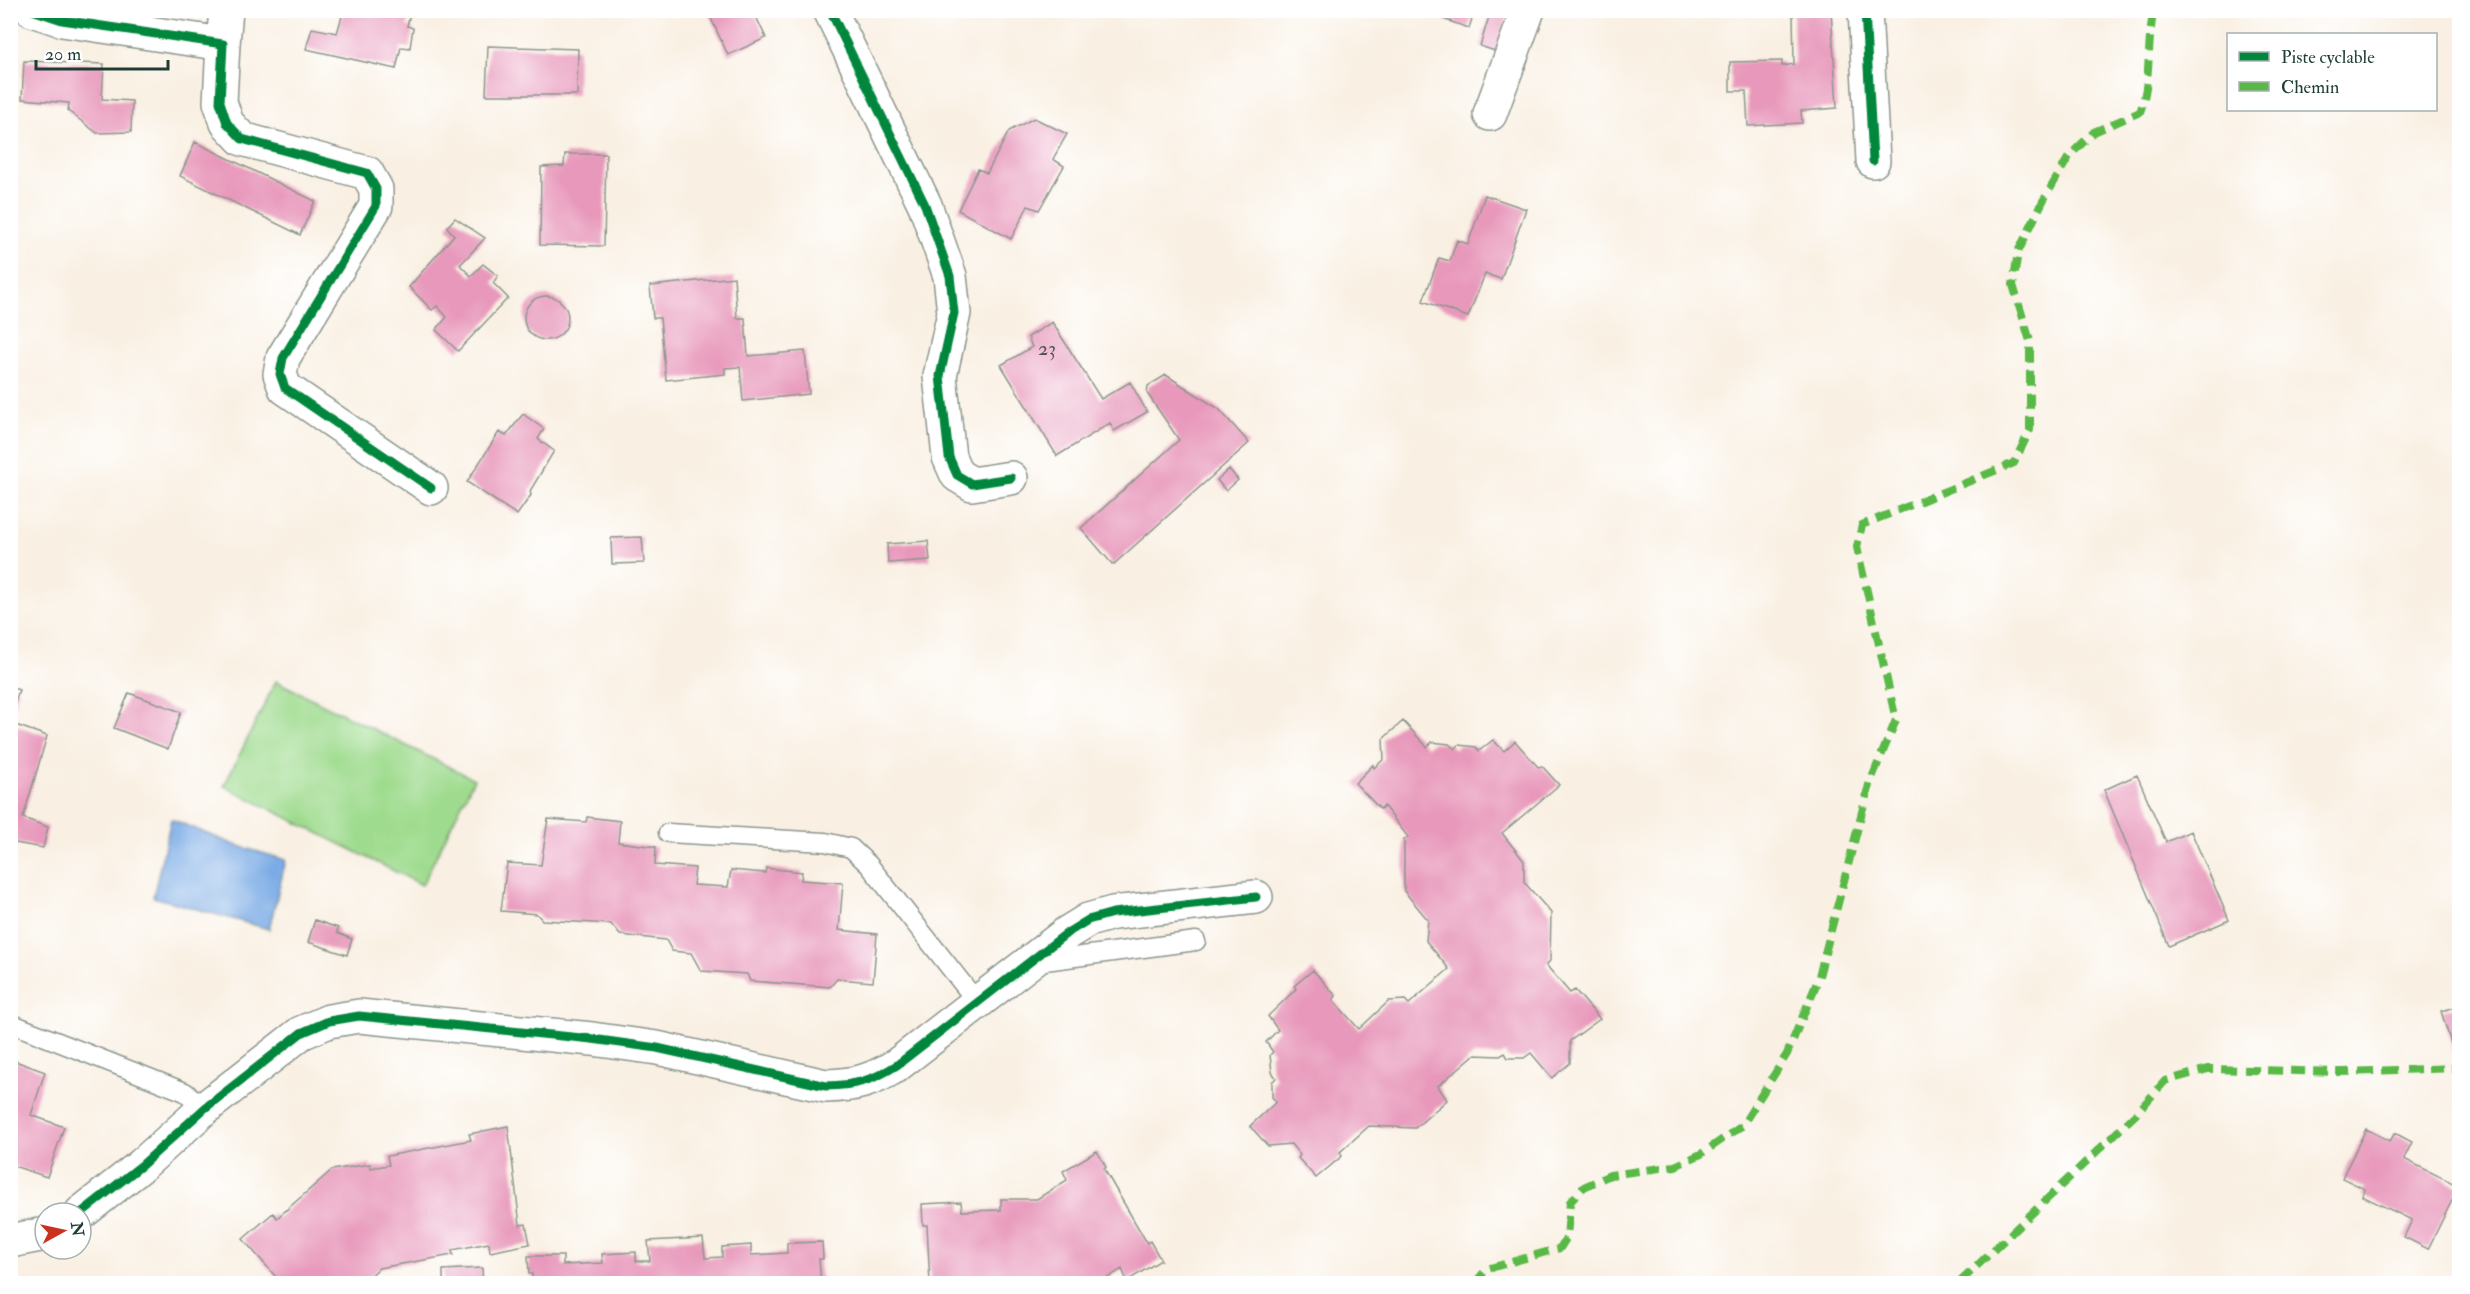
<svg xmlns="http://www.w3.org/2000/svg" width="2470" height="1294" font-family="'IM FELL Double Pica',serif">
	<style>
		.green { fill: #9fdb8e; stroke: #5f8c61; stroke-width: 1.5 }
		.water { fill: #7aabe5; stroke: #4c748c; stroke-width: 1.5 }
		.building { fill: #e899bb }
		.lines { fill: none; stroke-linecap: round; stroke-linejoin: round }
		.service-casing { stroke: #8c968c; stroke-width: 21 }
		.minor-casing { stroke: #8c968c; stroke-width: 36 }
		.service { stroke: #fff; stroke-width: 18 }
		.minor { stroke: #fff; stroke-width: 33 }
		.quiet { stroke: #58b947; stroke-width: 8; stroke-dasharray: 15 8; stroke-linecap: butt }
		.cycleway-casing { stroke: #fff; stroke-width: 13 }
		.cycleway { stroke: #00873e; stroke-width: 9 }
		.labels { text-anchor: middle; stroke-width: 4.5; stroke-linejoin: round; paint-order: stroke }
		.number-label { font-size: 20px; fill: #515456 }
	</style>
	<rect width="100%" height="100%" fill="#fff"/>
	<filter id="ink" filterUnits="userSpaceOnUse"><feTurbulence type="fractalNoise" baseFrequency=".0167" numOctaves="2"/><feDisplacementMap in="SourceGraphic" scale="12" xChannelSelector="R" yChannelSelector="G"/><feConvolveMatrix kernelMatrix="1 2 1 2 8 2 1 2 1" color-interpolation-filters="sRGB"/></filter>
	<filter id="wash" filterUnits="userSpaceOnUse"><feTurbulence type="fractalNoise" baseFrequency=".008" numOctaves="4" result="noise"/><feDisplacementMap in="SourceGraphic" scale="24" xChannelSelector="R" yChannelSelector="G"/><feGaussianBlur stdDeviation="1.35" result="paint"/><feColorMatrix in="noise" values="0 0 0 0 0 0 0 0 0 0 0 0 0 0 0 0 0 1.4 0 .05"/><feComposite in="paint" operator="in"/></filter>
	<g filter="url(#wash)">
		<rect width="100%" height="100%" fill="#f9f0e3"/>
		<path class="green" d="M276 681 474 779 422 885 224 786Z"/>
		<path class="water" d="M171 819 235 845 286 860 269 929 153 897Z"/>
		<g id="blocks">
			<path class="building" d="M338 10H411L407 26 413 28 410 48 401 47 396 69 306 49 312 28 337 33 343 13Z
				M707 10H753L766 38 728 55Z
				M1417 10H1475L1469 28Z
				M1491 10 1508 13 1498 52 1480 46Z
				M1817 10H1831L1837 108 1801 111 1802 123 1748 126 1746 91H1730V62L1782 61V66L1794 64 1793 14 1817 13Z
				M488 46 578 49 577 95H486Z
				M24 61 104 64 102 99 132 101 131 132 97 133 68 111 69 103 22 99Z
				M1034 118 1067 134 1053 159 1064 166 1039 210 1028 206 1011 239 958 210 978 169 987 173 1009 131Z
				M195 142 315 201 300 235 180 176Z
				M565 154H606L604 246 540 245 541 167 564 166Z
				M1485 195 1526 209 1501 279 1485 274 1468 317 1423 301 1439 258 1450 261 1457 240 1468 244Z
				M455 218 485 238 460 265 471 276 483 264 498 276 493 283 508 298 458 351 436 330 447 317 437 306 432 310 409 287 454 235 447 227Z
				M734 277 737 318H745L748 356 805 351 809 394 743 401 740 367 725 368V374L666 380 660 318H653L650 286Z
				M524 318a22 22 0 1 1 44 0a22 22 0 1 1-44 0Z
				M1052 322 1101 399 1130 382 1147 412 1114 431 1110 423 1057 456 1001 365 1032 347 1028 337Z
				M1166 375 1219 409 1249 443 1113 565 1081 528 1179 440 1147 393 1148 386Z
				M523 414 544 429 538 439 554 451 530 491 531 495 517 515 467 482 499 432 506 436Z
				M1229 469 1238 480 1226 491 1217 480Z
				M642 537 644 563 612 564 611 538Z
				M928 541 930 560 888 563 887 544Z
				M10 687 19 690 11 715H10Z
				M129 693 181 712 168 749 114 728Z
				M1403 721 1427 747 1432 742 1449 744 1455 749 1459 745 1476 747 1479 751 1493 740 1504 751 1515 741 1538 767 1542 766 1559 785 1502 833 1524 861V882L1551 913 1550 961 1546 965 1570 993 1575 990 1600 1019 1570 1041V1063L1552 1078 1531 1053 1524 1058H1508L1505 1053 1500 1056 1474 1055 1438 1086 1447 1100 1415 1128 1369 1126 1340 1152 1342 1156 1316 1178 1298 1158 1300 1155 1291 1144 1268 1146 1250 1126 1276 1102 1272 1097V1082L1276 1078 1272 1072 1270 1055 1273 1052 1266 1042 1278 1030 1268 1016 1296 989 1294 986 1313 970 1336 996 1333 1000 1359 1029 1389 1001 1405 1000 1409 1004 1449 969 1426 941 1428 920 1404 891V840L1408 837 1384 806 1380 809 1355 783 1373 765 1374 768 1384 759 1383 739Z
				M10 723 47 736 23 818 48 827 43 848 10 842Z
				M2137 775 2166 842 2191 831 2229 920 2169 946 2104 790Z
				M587 817 620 821 618 842 656 847 655 865 695 868 693 885 728 887 731 870 765 873 766 868 802 872 801 880 843 883 839 930 877 934 873 982 837 979 830 987 750 981 747 974 701 971 691 953 672 951 666 940 620 935 611 924 542 920 537 914 501 911 507 863 541 865 548 819 586 822Z
				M315 920 338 928 337 933 352 939 347 955 308 942Z
				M2460 1006V1053H2454L2441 1011Z
				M10 1059 45 1072 31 1115 64 1127 47 1177 14 1166 10 1169Z
				M508 1126 520 1225 526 1224 530 1244 490 1252 489 1243 452 1250 453 1255 379 1268 362 1284H282L243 1239 273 1213 277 1218 332 1170 370 1164 371 1168 389 1165 387 1156 471 1140 469 1134Z
				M2366 1129 2390 1141 2395 1133 2412 1142 2404 1159 2459 1186 2428 1249 2404 1237 2412 1220 2362 1196 2365 1189 2342 1178Z
				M1097 1151 1106 1167 1104 1169 1147 1243 1150 1241 1161 1260 1127 1281 1122 1269 1098 1284H930L927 1225H923L922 1204 961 1202 962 1211 1001 1210V1199H1037L1067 1180 1063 1171Z
				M703 1238 705 1258 722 1257V1247L751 1245V1255L787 1253V1243L822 1242 823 1259H819L821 1284H533L532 1274H529L528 1256H563V1265L603 1263 602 1254 636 1252V1261H650L648 1241Z
				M482 1268 483 1284H443V1270Z"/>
		</g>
	</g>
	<g filter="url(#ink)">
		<use href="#blocks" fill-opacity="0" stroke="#8c968c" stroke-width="1.5"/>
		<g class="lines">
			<defs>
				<path id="service" d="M668 833 825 842 851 848 869 865 977 1002
					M1037 962 1196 941
					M10 1023 185 1092 205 1108"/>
				<path id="minor" d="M32 10 62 20 223 44 220 102 227 123 242 139 367 173 376 189V206L283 358 280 374 285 388 431 488
					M830 10 925 205 950 276 954 313 940 376 949 457 957 475 972 484 1011 478
					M1865 10 1873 161
					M223 44 226 10
					M1490 114 1528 10
					M81 1213 142 1165 205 1108 301 1033 329 1021 359 1016 592 1039 657 1048 826 1086C856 1085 872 1081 897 1065L1067 933 1088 920 1113 913 1256 897
					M10 1241 45 1234"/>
			</defs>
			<use href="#service" class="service-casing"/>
			<use href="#minor" class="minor-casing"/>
			<use href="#service" class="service"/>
			<use href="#minor" class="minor"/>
			<path class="quiet" d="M1960 1282 2135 1115 2165 1081 2208 1069 2341 1072 2460 1068
				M1474 1284 1487 1269 1560 1248 1567 1237 1570 1202 1584 1187 1610 1175 1675 1166 1701 1154 1742 1126 1787 1054 1818 980 1869 785 1896 720 1857 547 1862 525 2014 463 2030 430V341L2013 285 2018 252 2043 201 2070 155 2094 132 2140 112C2152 79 2146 44 2154 10"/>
			<defs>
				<path id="cycleway" d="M32 10 62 20 223 44 220 102 227 123 242 139 367 173 376 189V206L283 358 280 374 285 388 431 488
					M830 10 925 205 950 276 954 313 940 376 949 457 957 475 972 484 1011 478
					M1865 10 1873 161
					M81 1213 142 1165 205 1108 301 1033 329 1021 359 1016 592 1039 657 1048 826 1086C856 1085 872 1081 897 1065L1067 933 1088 920 1113 913 1256 897"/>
			</defs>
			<use href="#cycleway" class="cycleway-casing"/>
			<use href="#cycleway" class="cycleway"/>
		</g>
	</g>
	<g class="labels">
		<g class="number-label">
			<text x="1047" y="355">23</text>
		</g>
	</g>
	<rect width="2470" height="1294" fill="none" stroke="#fff" stroke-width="36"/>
	<rect x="2227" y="33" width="210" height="78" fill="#ffffff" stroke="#a5b1ae" stroke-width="1.5"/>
	<rect x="2239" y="52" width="30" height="9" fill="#00873e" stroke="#a5b1ae" stroke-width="1.5"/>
	<text x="2281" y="63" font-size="18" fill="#1f3d34">Piste cyclable</text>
	<rect x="2239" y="82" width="30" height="9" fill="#58b947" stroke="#a5b1ae" stroke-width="1.5"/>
	<text x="2281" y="93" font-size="18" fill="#1f3d34">Chemin</text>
	<g transform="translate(63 1231) rotate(82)"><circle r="28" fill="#ffffff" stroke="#a5b1ae" stroke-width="1.5"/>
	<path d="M0-4.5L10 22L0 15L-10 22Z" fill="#c8321e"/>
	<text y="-9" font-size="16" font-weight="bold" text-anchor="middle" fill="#1f3d34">N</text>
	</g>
	<path d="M36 60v9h132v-9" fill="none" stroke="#1f3d34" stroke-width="3"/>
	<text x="45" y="60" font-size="18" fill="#1f3d34" stroke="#ffffff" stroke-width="4.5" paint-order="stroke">20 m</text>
</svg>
